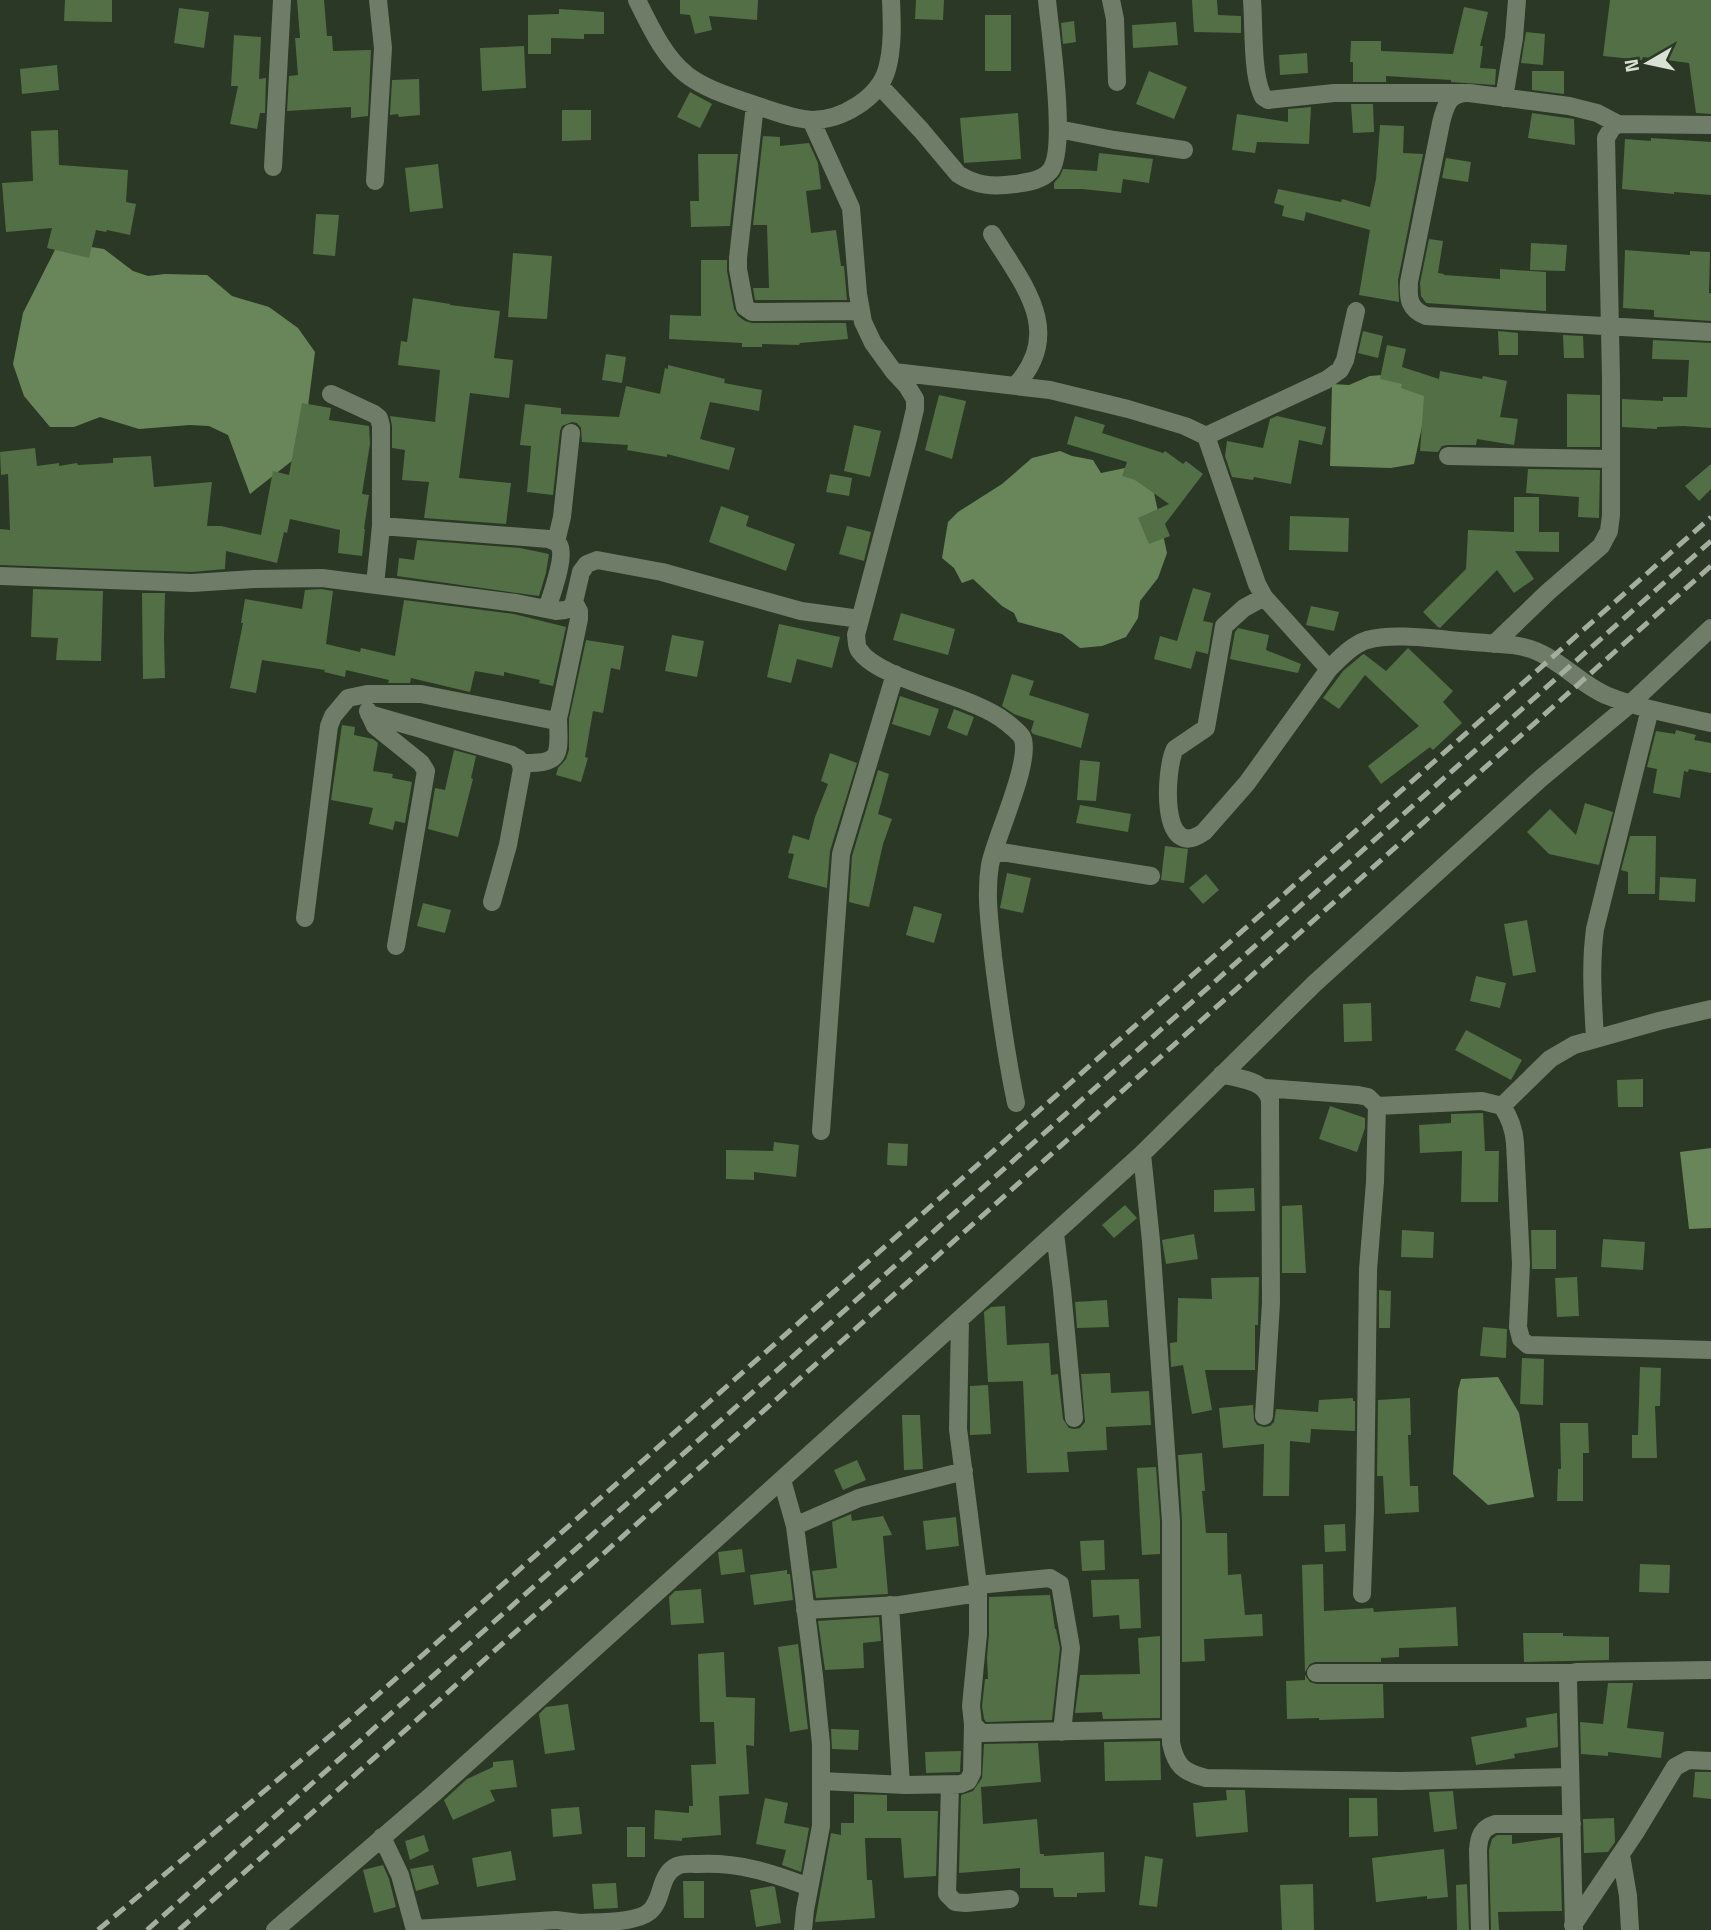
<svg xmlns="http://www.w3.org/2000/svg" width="1711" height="1930" font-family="'Titillium Web',sans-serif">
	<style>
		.water { fill: #69865b }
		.building { fill: #536f45 }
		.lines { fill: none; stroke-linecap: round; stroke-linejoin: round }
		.minor { stroke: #6f7d68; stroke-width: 18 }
		.rail { stroke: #a4aea0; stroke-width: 5; stroke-dasharray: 14 7; stroke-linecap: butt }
	</style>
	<rect width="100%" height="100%" fill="#2b3825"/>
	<path class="water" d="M59 242 104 249 133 271 148 276 165 274 207 275 232 296 269 307 298 328 315 352 302 453 250 494 228 435 209 426 190 425 139 429 100 417 74 427H50L24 396 13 364 23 313Z
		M1419 372 1427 403 1414 464 1391 468 1330 466 1332 384 1349 385 1370 376Z
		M1060 451 1072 456 1093 460 1101 473 1125 468 1154 493 1167 553 1158 578 1140 601 1138 618 1126 637 1102 646 1080 648 1062 634 1018 622 1014 613 1002 606 973 579 962 583 954 568 942 558 948 522 958 512 1002 484 1032 458Z
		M1711 1148V1228L1689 1229 1680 1152Z
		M1498 1377 1519 1413 1534 1497 1488 1505 1453 1474 1458 1390 1461 1379Z"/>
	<path class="building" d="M65 0H112V22L64 21Z
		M297 0H324L327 36H332L333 51 371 50 368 116 351 118V107L287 111 289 76 298 75 295 38H300Z
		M680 0H758L757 20 709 16 712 30 695 34 690 15 680 14Z
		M916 0H944L943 20 915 19Z
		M1192 0H1217L1218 15 1241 16V33L1194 32Z
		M1610 0H1711V114L1696 113 1689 63 1643 57 1642 60 1603 56Z
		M1464 7 1488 12 1480 46H1483L1480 68 1496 69 1495 85 1451 82V80L1386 76V82H1353V62H1350L1351 41H1381V51L1453 54Z
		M179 8 209 12 204 48 174 43Z
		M559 9 604 12V34H584V39L551 38V54H528V15L559 14Z
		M985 15H1011V71H985Z
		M1074 21 1076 42 1063 44 1061 23Z
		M1176 22 1178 45 1133 48 1132 25Z
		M1526 32 1545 34 1543 65 1521 63Z
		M234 35 261 37 259 79 266 78 265 113H260L257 129 230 124 238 86H231Z
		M524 46 526 88 482 91 480 48Z
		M1307 53 1308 73 1280 75 1279 55Z
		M57 65 59 90 22 94 20 69Z
		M1149 71 1187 87 1174 119 1136 104Z
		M1532 71H1564V94L1532 90Z
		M419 79 420 115 399 117 398 114 390 115 392 80Z
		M690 92 712 104 700 128 677 117Z
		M1351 104H1373L1374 132 1353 133Z
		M1311 107 1309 144 1257 142 1255 153 1232 150 1237 114 1288 122V109Z
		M562 110H591V140L562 141Z
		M1018 113 1021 159 964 163 960 118Z
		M1532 113 1574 119 1575 145 1528 138Z
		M1380 125 1404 126 1403 153 1423 154 1398 280 1399 302 1359 295 1370 230 1306 212 1304 221 1282 216 1284 206 1274 203 1278 189 1341 202 1342 199 1370 207 1376 179Z
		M58 130 59 165 128 170 126 202 136 204 130 235 107 230 106 232 96 230 89 258 47 248 52 228 6 232 2 183 33 181 31 131Z
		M763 136 780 137V146L809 143 818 163 821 189 806 191 811 233 836 230 841 266H844L847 300H755L753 288H769L767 225H753Z
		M1651 138 1711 142V195L1674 192V194L1622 189 1625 139 1651 141Z
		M1099 153 1153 159 1149 183 1123 179 1121 193 1082 189H1054V183L1060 176 1063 169 1097 171Z
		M698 154H738L730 226 691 227 690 201H699Z
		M1446 158 1471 162 1468 182 1442 178Z
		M438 164 443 208 410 212 405 168Z
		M316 214 339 215 335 256 313 254Z
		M1429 239 1443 241 1438 273 1444 274V275L1500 279V269L1546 272V311L1426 303 1421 296 1420 283Z
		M1531 243 1567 245 1565 271 1530 270Z
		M1625 250 1690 255V251L1710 252 1709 293H1711V321L1654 317V310L1623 308Z
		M513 253 552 256 547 319 508 317Z
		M701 260H727V271L734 309 738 316 745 321 752 323H846L848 339 800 343 799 345 762 344V347H742V343L669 339 670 315 701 316Z
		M413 298 450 304V305L500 311 494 358 513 360 509 398 470 393 459 478 511 483 506 524 424 518 429 482 402 480 405 450 392 448V426L390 416 435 422 440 370 398 365 401 341 407 342Z
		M1363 331 1383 336 1378 358 1358 353Z
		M1498 331 1518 333V355H1499Z
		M1563 335 1583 336 1584 358H1564Z
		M1653 340 1711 343V428L1684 426 1657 427V429L1622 427V399L1663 401V397H1687L1689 360 1652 359Z
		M1387 345 1406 349 1402 367 1439 379 1440 371 1482 379 1483 376 1507 381 1500 417 1518 419 1514 445 1477 439 1476 445H1448L1442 446 1438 452 1420 451 1424 396 1401 388 1402 384 1380 379Z
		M606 354 626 357 622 383 602 380Z
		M668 365 725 379 724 383 762 390 759 411 710 402 700 439 735 448 729 470 667 454V457L627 450 628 445 582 442 581 428 577 423 572 422 562 426 560 431 553 495 527 492 531 446 520 445 525 404 561 408V414L619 417 626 386 660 394 665 368 668 369Z
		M1567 394 1600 395V447H1567Z
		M939 395 966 401 952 459 925 450Z
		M302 403 331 408 329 420 369 426 370 444 362 494 369 495 364 529H365L362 556 338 553 340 530 290 519 287 533 284 532 277 563 226 551 225 569 192 572 0 565V529L10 530 8 474 1 475 0 452 35 448 37 466 59 463V466L77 463 78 465 113 463V458L151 456 154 487 212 482 207 526H221L261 535 273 471 289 475Z
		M1075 416 1105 425 1102 433 1163 453 1165 451 1183 464 1186 461 1203 474 1165 524 1170 536 1149 544 1138 518 1169 504 1135 480 1122 476 1127 462 1067 444Z
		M1277 416 1326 427 1322 445 1299 440 1291 484 1254 477 1253 480 1232 477 1225 456 1227 441 1263 448 1270 419Z
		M854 425 881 431 870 477 844 471Z
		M1711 464V489L1699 501 1685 486Z
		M1528 469 1600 470 1599 518 1578 517 1579 497 1526 493Z
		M830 474 852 478 849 496 826 492Z
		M1514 497H1539V532H1559V552L1515 551 1534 579 1514 593 1497 570 1440 628 1438 627 1423 612 1466 569 1468 530 1514 532Z
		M721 506 749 516 746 526 795 544 786 571 709 542Z
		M1290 516 1349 518 1348 552 1289 550Z
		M847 526 871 532 864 561 839 554Z
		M417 540 520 548 549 554 546 573 539 596 397 576 399 558 414 560Z
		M1193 588 1211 593 1203 621 1213 623 1208 654 1196 651 1191 669 1154 659 1160 636 1177 641Z
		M33 589 103 591 101 661 56 660 58 638 31 637Z
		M321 589 333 591 326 644 360 652 361 648 395 656 404 600 514 614 566 627 553 686 539 683 540 680 504 672V676L475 671 470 692 411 678 410 683H388L389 680 346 670 345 677 324 672 325 670 262 660 256 693 230 688 243 623H241L245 599 302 609 305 590Z
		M142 593H165L164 638 165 678 143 679Z
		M1311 606 1339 612 1334 631 1306 625Z
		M901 613 955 629 948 655 893 640Z
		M779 624 840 637 832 668 797 659 791 683 767 677Z
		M1238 628 1269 635 1266 650 1301 664 1298 673 1230 659 1235 632Z
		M672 635 704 641 697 677 665 671Z
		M586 640 624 646 620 670 611 668 603 713 593 711 585 757 588 758 581 782 556 775 558 768 566 759 569 750V719Z
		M1408 648 1453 691 1443 702 1462 723 1433 750 1430 747 1381 784 1368 766 1419 726 1365 675 1339 709 1323 698 1343 671 1362 655 1364 654 1386 671Z
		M1012 674 1034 681 1029 695 1089 714 1081 748 1033 734 1031 731 1034 721 1014 714 1002 706Z
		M900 696 939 709 930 736 892 724Z
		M954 709 974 717 967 736 947 728Z
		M342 725 355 727 354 735 373 739 378 743 373 771 393 774 392 778 412 782 405 823 395 821 393 830 369 824 373 808 331 800Z
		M1676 730 1696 735 1694 740 1711 743V773L1689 769 1688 772 1684 771 1680 798 1653 793 1657 769 1647 767 1656 731 1675 734Z
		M454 750 476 756 471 778 473 779 458 837 428 829 435 788 445 790Z
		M830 753 857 763 830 851 827 888 788 878 794 854 788 853 793 835 809 840 815 817 828 784 821 781Z
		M1080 760 1100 762 1096 801 1077 800Z
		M878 770 889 774 878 814 892 819 883 844 869 907 849 902 852 856Z
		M1585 803 1613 812 1599 865 1549 854 1527 832 1550 809 1576 835Z
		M1080 805 1131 814 1128 832 1076 823Z
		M1630 836H1656L1655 894H1628V872L1621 870Z
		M1165 846 1188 849 1184 883 1161 880Z
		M1007 873 1031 878 1023 913 1000 908Z
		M1206 874 1219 890 1203 904 1189 888Z
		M1660 877 1696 879 1695 902 1659 900Z
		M423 903 451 910 445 933 417 926Z
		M914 906 942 914 934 943 906 935Z
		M1527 920 1536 972 1513 976 1504 924Z
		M1476 976 1506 983 1500 1008 1470 1001Z
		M1371 1003 1372 1041 1344 1042 1343 1004Z
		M1466 1030 1522 1060 1511 1080 1455 1050Z
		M1643 1079V1107H1618L1617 1080Z
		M1330 1106 1365 1118V1128L1357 1152 1319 1139Z
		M1483 1113 1485 1151H1499L1498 1202H1461L1462 1151 1420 1153 1419 1125 1451 1123V1114Z
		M774 1142 799 1145 796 1177 754 1172V1180L726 1179V1150L773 1151Z
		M888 1143 908 1144 907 1166 887 1165Z
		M1254 1188 1255 1211 1214 1212V1190Z
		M1125 1205 1137 1218 1114 1238 1102 1225Z
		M1302 1205 1306 1273H1282V1206Z
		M1402 1230 1434 1232 1433 1258 1401 1257Z
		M1531 1230H1556V1269H1532Z
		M1194 1234 1198 1259 1166 1264 1162 1240Z
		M1603 1239 1645 1242 1643 1270 1601 1267Z
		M1259 1277 1258 1325H1255V1370H1205L1212 1410 1192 1414 1183 1365 1171 1367 1170 1343 1177 1342 1178 1298 1212 1299 1211 1278Z
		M1577 1277 1579 1316 1557 1317 1555 1278Z
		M1379 1290 1391 1291 1390 1328H1379Z
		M1107 1300 1109 1327 1077 1328 1075 1302Z
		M1005 1306 1007 1345 1049 1343 1051 1375 1058 1374 1063 1419 1069 1428 1074 1429 1080 1428 1085 1422 1081 1374 1110 1373 1111 1393 1149 1391 1151 1425 1106 1427 1107 1450 1067 1452 1069 1472 1027 1473 1023 1381 988 1382 984 1312 991 1307Z
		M1483 1327 1507 1329 1506 1358 1480 1356Z
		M1522 1358 1544 1359 1543 1405 1520 1404Z
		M1640 1367 1661 1368 1660 1406H1655L1657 1458H1632V1435H1638Z
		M988 1385 991 1434 970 1435V1386Z
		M1353 1398V1401H1355V1431L1311 1429 1310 1443 1290 1441 1289 1496H1263L1264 1444 1223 1448 1219 1408 1253 1405 1254 1420 1257 1425 1264 1427 1270 1426 1274 1422 1276 1409 1318 1412 1319 1400Z
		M1410 1398 1411 1435H1408L1410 1486H1418L1419 1512 1385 1514 1383 1476H1377L1378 1400Z
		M902 1415H920L923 1469 904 1470Z
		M1560 1423H1588L1589 1453H1583V1501H1557L1558 1469H1561Z
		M1202 1453 1205 1491H1202L1206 1533H1227L1228 1575 1241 1574 1245 1615 1262 1614 1263 1636 1204 1639 1205 1661 1182 1662V1521L1178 1455Z
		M857 1460 866 1480 843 1490 834 1470Z
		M1156 1467 1160 1521V1554L1142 1555 1137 1468Z
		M851 1514 852 1521 883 1516 892 1535 883 1536 888 1594 816 1598 812 1571 837 1568 832 1522Z
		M956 1517 959 1546 926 1550 923 1521Z
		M1345 1524 1346 1551 1325 1552 1324 1525Z
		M1104 1540 1105 1570 1082 1571 1080 1541Z
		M742 1549 745 1572 721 1575 718 1552Z
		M1323 1564 1324 1611 1373 1608 1374 1612 1456 1607 1458 1646 1399 1648V1657L1381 1658V1662H1315L1310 1664 1305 1672 1302 1565Z
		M1640 1564 1670 1565 1669 1593 1639 1592Z
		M787 1570V1574H790L793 1600 754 1605 750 1575Z
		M1139 1579 1141 1628 1120 1629 1119 1615 1093 1617 1091 1580Z
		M701 1589 704 1623 671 1625 669 1597 675 1591Z
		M1050 1595 1055 1629H1056L1060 1648 1052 1720 986 1722 984 1719 982 1706 985 1679H988L987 1657 989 1634V1597Z
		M879 1617 881 1641 863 1643 864 1668 825 1670 818 1621Z
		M1523 1633H1563V1636L1609 1637V1660L1524 1662Z
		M1160 1636V1718L1103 1719 1102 1712 1075 1713 1080 1675 1140 1674 1138 1638Z
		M798 1644 808 1729 790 1732 778 1647Z
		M724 1652 726 1697 755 1698 754 1746 746 1745 749 1794 719 1796 721 1835 682 1838V1841L654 1839 655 1810 689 1813V1806H693L691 1765 716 1764 714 1722H700L698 1654Z
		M1305 1675 1310 1682 1316 1684H1383L1384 1718 1319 1720V1718L1287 1719 1286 1681 1305 1680Z
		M1608 1683H1633L1627 1728 1664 1732 1661 1758 1608 1752V1756L1581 1754 1580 1722 1603 1724Z
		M568 1704 575 1750 545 1754 539 1714 546 1707Z
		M1557 1713 1558 1747 1514 1754 1515 1758 1476 1765 1471 1737 1527 1727 1526 1718Z
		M831 1729 859 1730 858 1750 832 1749Z
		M1160 1741 1161 1780 1105 1781 1104 1742Z
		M1038 1743 1041 1782 981 1787 983 1824 1037 1819 1040 1854H1044V1856L1104 1852 1105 1892 1077 1893V1897H1054L1053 1888H1020V1868L959 1873 961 1795 973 1791 982 1778 984 1744Z
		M961 1751 960 1772 926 1773 925 1752Z
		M513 1760 517 1787 490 1790 495 1801 453 1820 444 1800 467 1779 493 1767V1762Z
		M1695 1772H1711V1799L1693 1797Z
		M1226 1790H1245L1248 1832 1196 1837 1193 1803 1227 1800Z
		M1453 1791 1457 1829 1434 1832 1429 1792Z
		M854 1794 887 1795V1811H938L936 1876 904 1878 901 1838H865L867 1880H872L875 1918 815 1922 831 1833 841 1835V1823H854Z
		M765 1798 788 1803 784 1823 809 1828 801 1872 782 1865 786 1850 756 1844Z
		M1349 1798H1377L1378 1836 1349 1837Z
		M579 1807 582 1834 553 1837 551 1809Z
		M1614 1818 1615 1842 1608 1852 1584 1853 1583 1819Z
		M627 1827H645V1857H627Z
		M424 1835 429 1851 410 1860 405 1841Z
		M1497 1835H1512V1844L1560 1837 1562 1911 1498 1912 1499 1930H1491L1489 1850 1492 1839Z
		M1444 1849 1448 1897 1427 1899V1896L1376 1902 1372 1858Z
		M511 1851 516 1880 477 1887 472 1858Z
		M1145 1856 1163 1859 1157 1907 1139 1905Z
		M383 1865 389 1879 396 1907 374 1913 363 1870Z
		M433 1865 439 1884 416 1891 410 1869Z
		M683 1881H704V1918H684Z
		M616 1883 618 1908 594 1909 592 1884Z
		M1313 1884 1314 1930H1282L1280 1885Z
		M1467 1884 1469 1930H1457L1456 1885Z
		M772 1886 775 1887 781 1923 756 1927 750 1890Z"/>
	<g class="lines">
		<path class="minor" d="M637 0C650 26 664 57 687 75 707 90 732 97 755 105 773 111 793 119 812 120 842 120 879 98 887 69 893 48 892 22 891 0
			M1111 0 1115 19 1117 82
			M1252 0C1254 24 1252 71 1261 92 1263 98 1263 97 1268 100L1334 93H1461
			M880 86 921 130 958 174C976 186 994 187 1015 184 1027 182 1041 181 1050 171 1068 150 1050 32 1047 0
			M1504 98 1514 38 1517 0
			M755 105 738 258V269L745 307 752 312 860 311
			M811 120 851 208 858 294 863 322 873 343 894 372 907 386 915 399V409L908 439 856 635C857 640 856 646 859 650 879 681 972 694 1006 722 1012 727 1018 731 1022 737 1033 759 995 838 990 865 985 895 990 926 993 956 999 1005 1006 1055 1016 1103
			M1618 124 1597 113 1569 106 1469 93C1449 92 1445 106 1441 123L1409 282C1408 299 1409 309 1426 316L1711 332
			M1058 129 1114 140 1184 150
			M273 167 282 0
			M375 181 383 48 378 0
			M992 234C1022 283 1066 332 1015 386
			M894 372 1050 390 1128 409 1185 426 1206 436 1257 584 1264 597 1329 669
			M331 394 374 414 379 418 381 426V526L375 585
			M1206 436 1326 380 1340 370 1345 360 1356 311
			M1448 456 1611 459
			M381 526 549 539C553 541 557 542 559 545 566 556 551 596 547 609
			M556 542 562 517 571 433
			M0 576 192 583 254 579 322 578 516 603 556 611 565 610 571 608 574 602 581 572 587 564 597 560 662 572 801 611 860 619
			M1264 597 1244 608 1224 626 1206 728 1175 749C1165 768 1159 864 1204 832L1247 783 1329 669C1340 658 1352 645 1367 640 1395 632 1442 640 1473 642 1493 644 1517 643 1536 651 1563 662 1581 685 1608 696 1641 709 1677 715 1711 723
			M1494 644 1548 592 1601 546 1609 531 1611 515V378L1606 138 1612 128 1618 124 1711 125
			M368 711 375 726 421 763 426 771 396 946
			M369 714 512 755 519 759 522 769 508 845 492 902
			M521 763C563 764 559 755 558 718
			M995 851 1151 876
			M305 918 329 726 333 716 348 698 367 694H421L551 720 558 718 560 710 579 619V611L574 602
			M1595 1039C1593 1002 1590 966 1595 929L1650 709
			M1222 1074C1240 1079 1265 1080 1270 1100L1271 1303 1264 1416
			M1265 1088 1358 1095 1368 1097 1377 1106 1375 1182 1368 1270 1365 1511 1362 1594
			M1377 1106 1482 1101 1502 1106C1510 1118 1514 1129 1515 1143L1521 1264 1518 1327 1521 1339 1528 1345 1711 1350
			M1502 1106 1550 1059 1574 1045 1659 1021 1711 1009
			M821 1131 841 854 895 674
			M1142 1154 1151 1241 1171 1521V1743C1176 1766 1183 1772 1206 1778L1400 1781 1570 1777
			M1055 1233 1062 1290 1074 1418
			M960 1319 958 1429 978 1585V1634L971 1706 973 1724 981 1733 1171 1729
			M782 1480 795 1526 814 1676 821 1744V1826L805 1910 803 1930
			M795 1526 859 1498 964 1471
			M978 1585 1050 1578 1060 1584 1071 1648 1062 1732
			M890 1605 901 1785
			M805 1610 900 1605 978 1593
			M1316 1673H1572
			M821 1781 906 1785 961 1784 968 1781 972 1773 973 1724
			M950 1785 947 1894 955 1902 966 1903 1010 1899
			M382 1837 400 1875 415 1930
			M1621 1855 1628 1896 1630 1930
			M580 1923C598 1922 636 1923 649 1912 664 1900 658 1875 677 1866 683 1863 692 1864 698 1864 739 1862 772 1873 809 1887
			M1573 1925 1635 1833 1675 1767 1688 1760 1711 1761
			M415 1929 556 1920 580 1923 585 1930
			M275 1930 433 1794 960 1319 1142 1154 1314 984 1540 779 1630 704 1711 628
			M1480 1930 1478 1850C1479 1836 1482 1828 1495 1824H1572
			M1574 1930 1568 1680 1572 1673 1578 1672 1711 1670"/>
		<path class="rail" d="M98 1930 348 1721 1711 517
			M147 1930 1711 541
			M179 1930 373 1759 1711 566"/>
	</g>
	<g transform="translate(1648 63) rotate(261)" stroke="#2b3825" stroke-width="5" paint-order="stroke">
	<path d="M0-5L12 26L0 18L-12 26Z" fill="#d9e1d6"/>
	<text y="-10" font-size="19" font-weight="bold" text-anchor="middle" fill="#d9e1d6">N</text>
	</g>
</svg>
